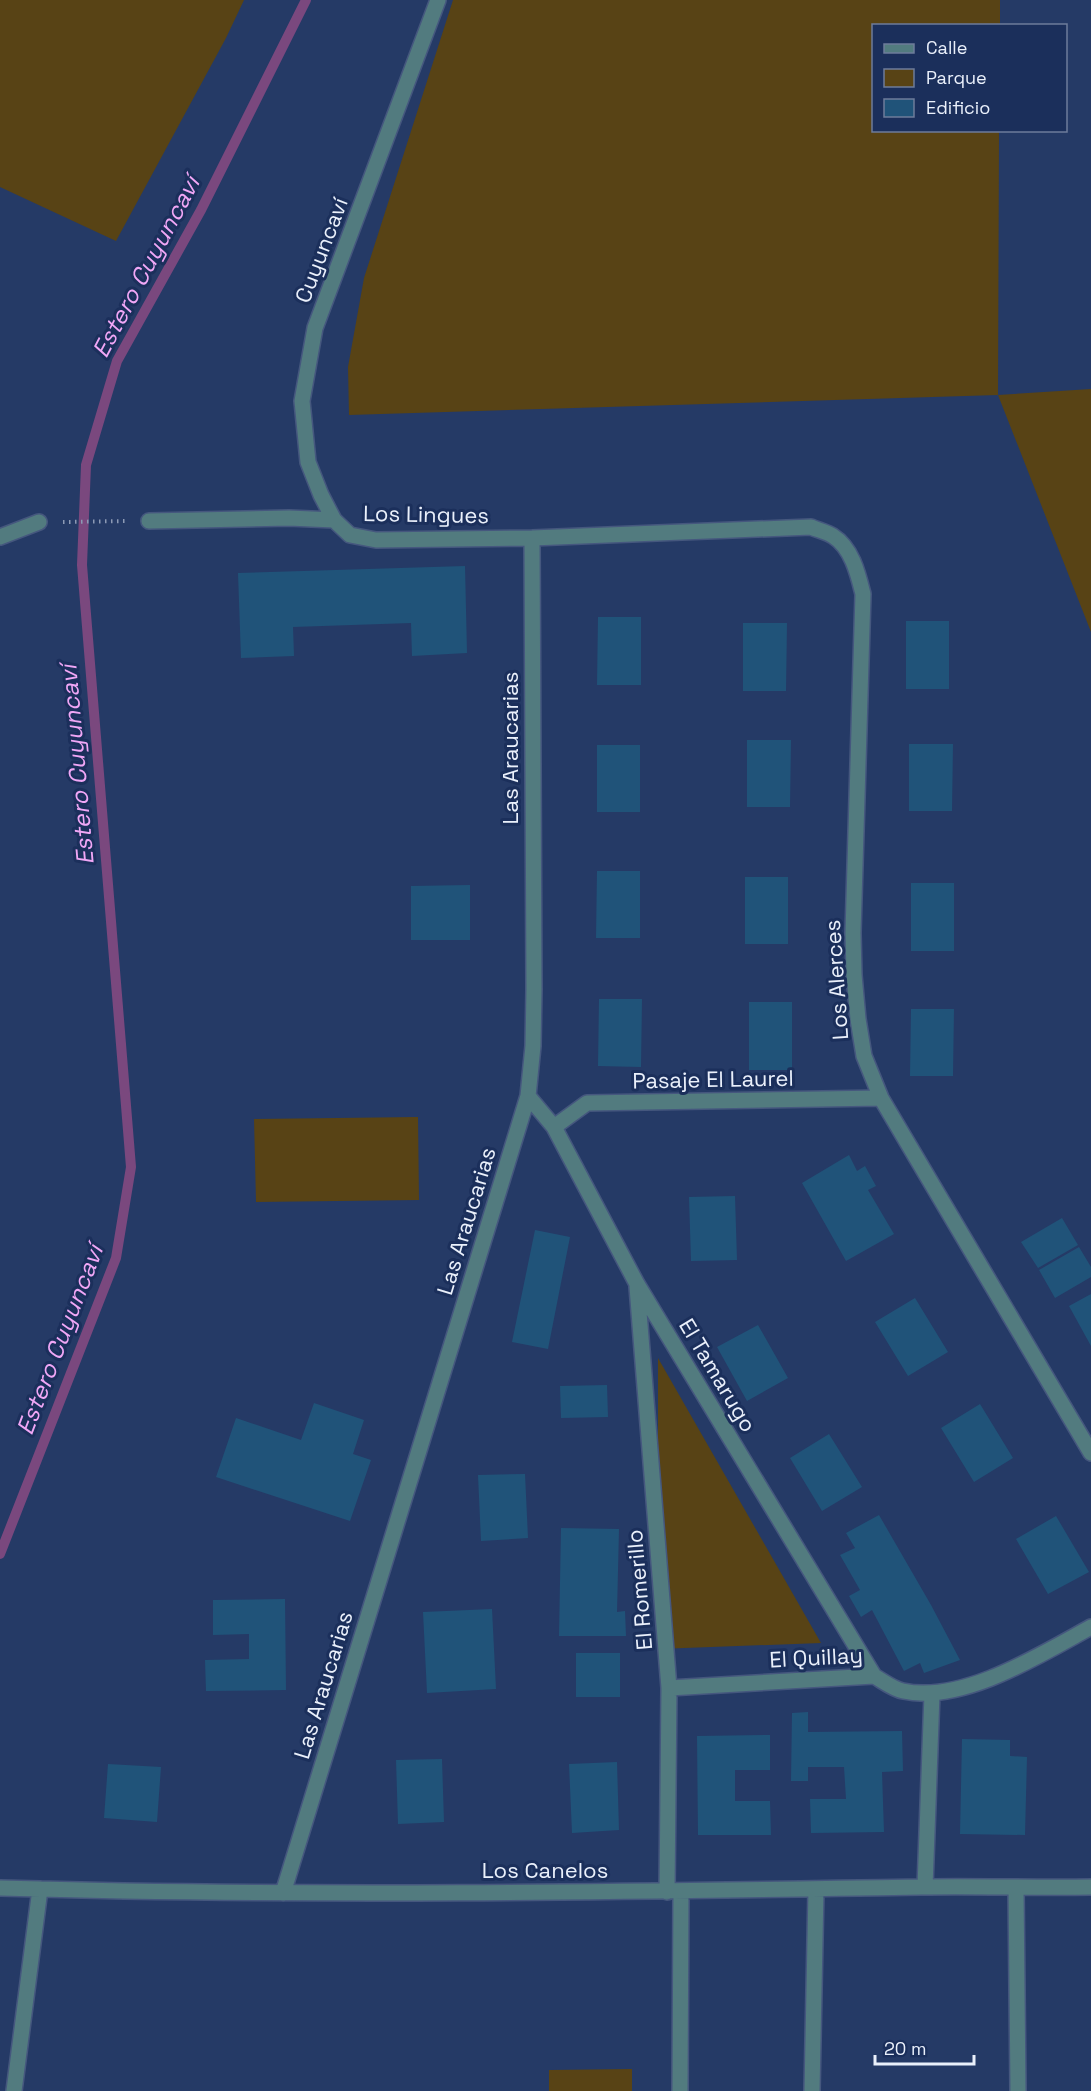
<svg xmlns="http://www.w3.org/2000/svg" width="1091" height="2091" font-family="'Space Grotesk',sans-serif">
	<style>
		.green { fill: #584315 }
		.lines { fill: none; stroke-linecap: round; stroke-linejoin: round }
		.stream { stroke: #7a487e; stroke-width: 10 }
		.building { fill: #205379 }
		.minor-casing { stroke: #45577e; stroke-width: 18 }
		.path { stroke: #8d9ab5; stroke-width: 4; stroke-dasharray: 1.5 4.5; stroke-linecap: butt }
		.minor { stroke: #527b7f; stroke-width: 15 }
		.labels { text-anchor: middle; stroke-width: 6; stroke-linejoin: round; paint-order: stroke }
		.street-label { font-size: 22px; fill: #eaf0fb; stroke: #1b2f5b }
		.water-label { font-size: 24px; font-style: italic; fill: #f0a7f6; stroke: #1b2f5b }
	</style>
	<rect width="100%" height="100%" fill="#253a66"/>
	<path class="green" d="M0 0H244L226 38 116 241 0 187Z
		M453 0H1000V25L874 26V130L999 131 998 395 1091 389V632L998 395 349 415 348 367 364 278Z
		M418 1117 419 1200 256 1202 254 1119Z
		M658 1358 821 1643 658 1649Z
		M632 2069V2091H549V2070Z"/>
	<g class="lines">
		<path class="stream" d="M0 1554 116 1258 131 1167 82 565 86 465 117 361 201 210 306 0"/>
	</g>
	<path class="building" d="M465 566 467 653 412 656 411 623 293 627 294 656 241 658 238 573Z
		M598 617H641V685H597Z
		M906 621H949V689H906Z
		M743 623H787L786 691H743Z
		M747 740H791L790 807H747Z
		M909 744H953L952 811H909Z
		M597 745H640V812H597Z
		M597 871H640V938H596Z
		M745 877H788V944H745Z
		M911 883H954V951H911Z
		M470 885V940H411V886Z
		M599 999H642L641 1067 598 1066Z
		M749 1002H792V1070H749Z
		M911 1009H954L953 1076H910Z
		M849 1155 857 1171 865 1166 876 1186 868 1190 894 1234 846 1261 802 1183Z
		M735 1196 737 1260 691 1261 689 1197Z
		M1062 1218 1078 1245 1038 1268 1021 1242Z
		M535 1230 570 1237 548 1349 512 1342Z
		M1079 1247 1091 1267V1277L1055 1298 1039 1270Z
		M1091 1294V1346L1069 1306Z
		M915 1298 948 1352 908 1376 875 1322Z
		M758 1325 788 1378 747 1401 717 1347Z
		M607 1385 608 1417 561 1418 560 1386Z
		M314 1403 364 1420 353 1454 371 1460 350 1521 216 1477 236 1418 301 1440Z
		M980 1404 1013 1458 974 1482 941 1428Z
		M829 1434 862 1487 822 1511 790 1458Z
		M525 1474 528 1538 481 1541 478 1475Z
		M879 1515 931 1605 960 1660 924 1673 920 1663 904 1671 872 1610 861 1617 849 1596 860 1590 840 1555 855 1548 846 1533Z
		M1056 1516 1089 1572 1048 1594 1016 1539Z
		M561 1528 619 1529 617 1612 625 1611 626 1636H559Z
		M285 1599 286 1690 206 1691 205 1660 249 1659V1634L213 1635V1600Z
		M492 1609 496 1689 427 1693 423 1612Z
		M576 1653H620V1697H576Z
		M808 1712V1732L902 1731 903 1771 882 1772 884 1832 811 1833 810 1799H846L844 1767H808V1781H791L792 1713Z
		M770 1735V1770H735V1801H770L771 1835H698L697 1736Z
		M962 1739 1010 1740V1756L1027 1757 1025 1835 960 1834Z
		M442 1759 444 1822 398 1824 396 1760Z
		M617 1762 619 1830 572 1833 569 1764Z
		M108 1764 161 1767 157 1822 104 1818Z"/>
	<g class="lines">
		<defs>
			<path id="minor" d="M334 520 321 495 308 462 302 401 315 328 438 0
				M149 521 289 518 334 520 350 535 376 540 532 538 811 527C818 530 827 532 833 536 852 548 858 574 863 594L853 933 854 975 858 1019 864 1056 881 1098 1091 1453
				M0 537 39 522
				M528 1096 554 1127 637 1284 874 1676
				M554 1127 587 1103 881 1098
				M637 1287 669 1688 667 1892
				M669 1688 874 1676C883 1681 893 1689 903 1691 962 1704 1040 1655 1091 1627
				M925 1887 932 1694
				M0 1888C307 1897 614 1892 921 1887 978 1886 1034 1888 1091 1887
				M1016 1888 1018 2091
				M283 1893 528 1096 533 1046 534 989 532 538
				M14 2091 40 1889
				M680 2091 681 1891
				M812 2091 816 1889"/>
		</defs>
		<use href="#minor" class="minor-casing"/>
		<path class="path" d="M63 522 127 521"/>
		<use href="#minor" class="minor"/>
	</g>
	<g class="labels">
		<g class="street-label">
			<text transform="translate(321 250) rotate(-69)" y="8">Cuyuncaví</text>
			<text transform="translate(426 514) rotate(1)" y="8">Los Lingues</text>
			<text transform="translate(510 748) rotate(-90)" y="8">Las Araucarias</text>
			<text transform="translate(836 980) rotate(-94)" y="8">Los Alerces</text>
			<text transform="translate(713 1079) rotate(-1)" y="8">Pasaje El Laurel</text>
			<text transform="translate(466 1221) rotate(-73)" y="8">Las Araucarias</text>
			<text transform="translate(718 1375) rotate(59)" y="8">El Tamarugo</text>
			<text transform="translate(639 1590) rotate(-95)" y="8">El Romerillo</text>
			<text transform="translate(816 1657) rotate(-3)" y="8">El Quillay</text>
			<text transform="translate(323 1685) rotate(-73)" y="8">Las Araucarias</text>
			<text x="545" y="1878">Los Canelos</text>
		</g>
		<g class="water-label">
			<text transform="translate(146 267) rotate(-62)" y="8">Estero Cuyuncaví</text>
			<text transform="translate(77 765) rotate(-95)" y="8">Estero Cuyuncaví</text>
			<text transform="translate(60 1340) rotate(-69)" y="8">Estero Cuyuncaví</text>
		</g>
	</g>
	<rect x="872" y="24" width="195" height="108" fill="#1b2f5b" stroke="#6e7c9b" stroke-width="1.5"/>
	<rect x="884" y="44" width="30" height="9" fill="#527b7f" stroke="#6e7c9b" stroke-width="1.5"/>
	<text x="926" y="54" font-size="18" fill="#eaf0fb">Calle</text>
	<rect x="884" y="69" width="30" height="18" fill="#584315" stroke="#6e7c9b" stroke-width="1.5"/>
	<text x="926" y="84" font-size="18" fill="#eaf0fb">Parque</text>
	<rect x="884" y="99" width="30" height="18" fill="#205379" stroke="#6e7c9b" stroke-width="1.5"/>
	<text x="926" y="114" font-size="18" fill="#eaf0fb">Edificio</text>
	<path d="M875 2055v9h99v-9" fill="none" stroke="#eaf0fb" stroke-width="3"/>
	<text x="884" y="2055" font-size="18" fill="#eaf0fb" stroke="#1b2f5b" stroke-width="4.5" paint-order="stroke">20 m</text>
</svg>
